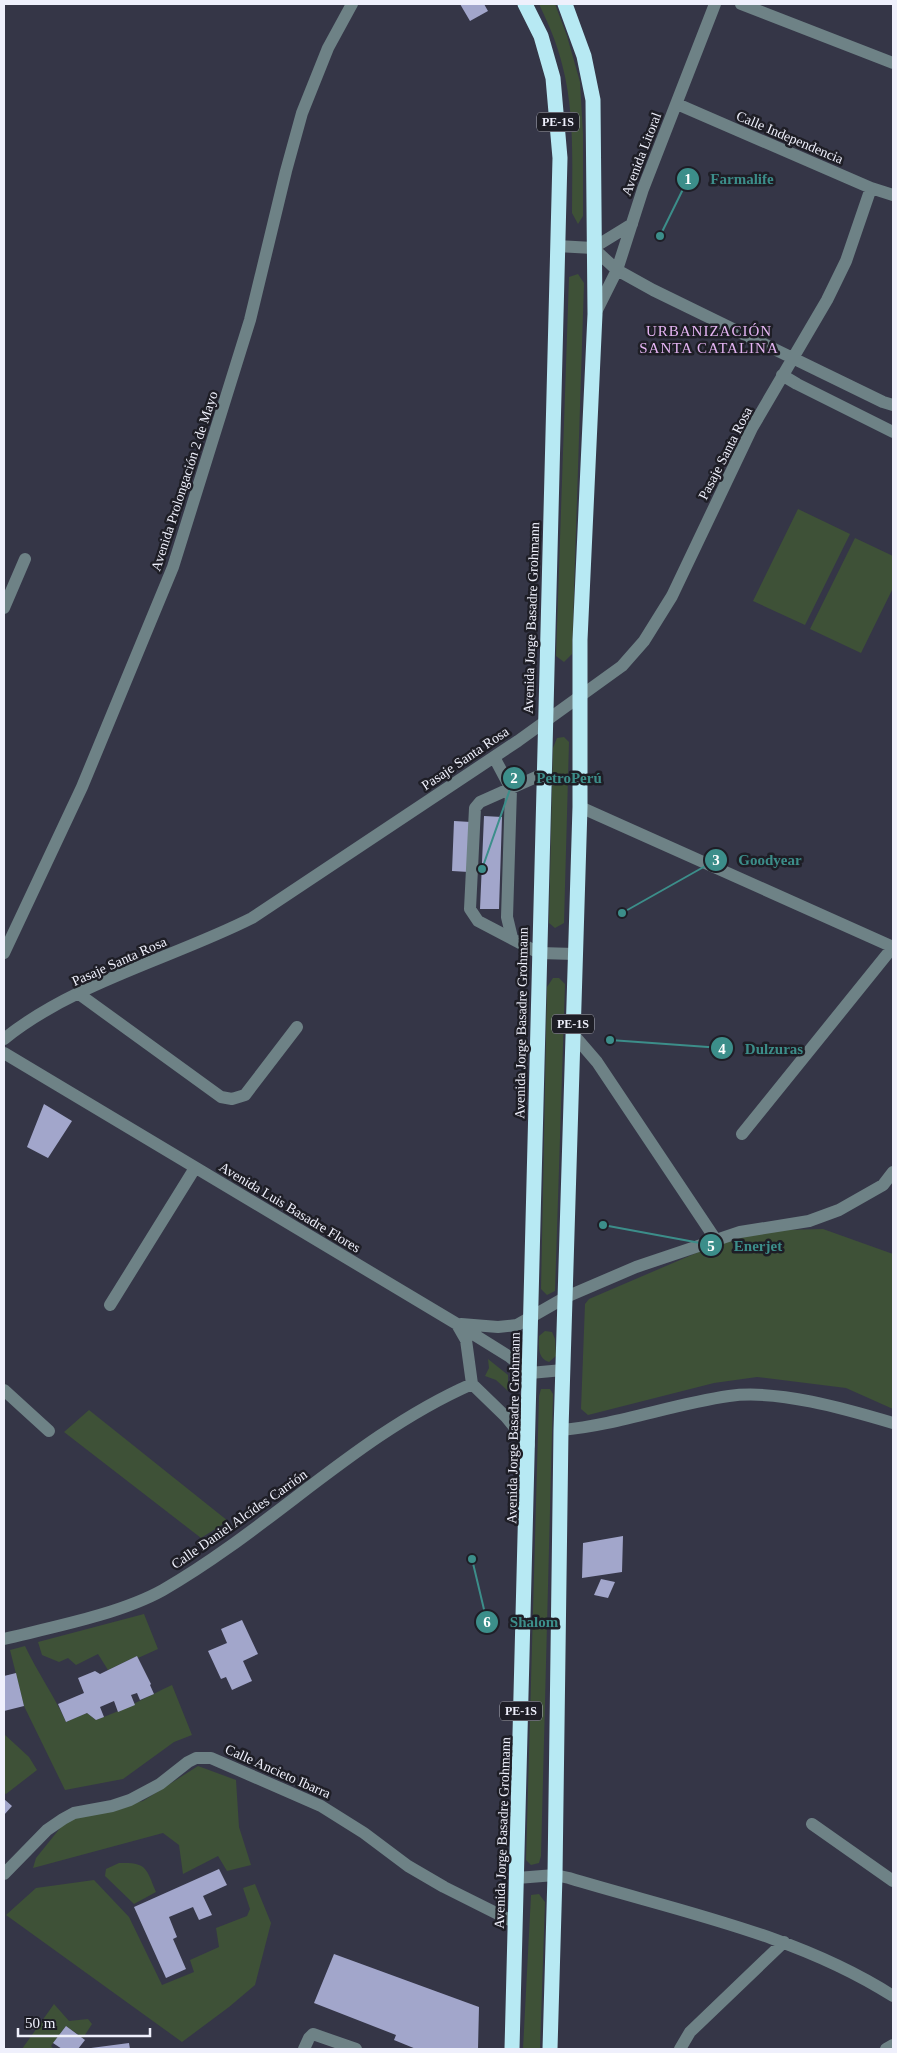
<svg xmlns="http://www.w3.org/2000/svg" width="897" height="2053" font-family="'Times New Roman',serif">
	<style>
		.green { fill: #3e5137 }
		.building { fill: #a2a6cb }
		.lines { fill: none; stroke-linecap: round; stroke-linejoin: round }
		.minor { stroke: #6e8286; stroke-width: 12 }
		.highway { stroke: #b7e9f3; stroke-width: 15 }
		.labels { text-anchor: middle; stroke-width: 5; stroke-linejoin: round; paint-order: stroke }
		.shield { fill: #1e1e26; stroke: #b0b1bc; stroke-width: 1 }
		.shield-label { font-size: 12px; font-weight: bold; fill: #eff0fc }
		.street-label { font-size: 14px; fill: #eff0fc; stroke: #1e1e26 }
		.neighbourhood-label { font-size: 15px; letter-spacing: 1px; fill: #e6b5f4; stroke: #1e1e26 }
		.leader { fill: none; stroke: #3c8e8a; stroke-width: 2 }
		.callout-dot { fill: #3c8e8a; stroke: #1e1e26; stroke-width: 2 }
		.mark-label { font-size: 15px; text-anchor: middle; font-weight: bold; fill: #fff }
		.callout-label { font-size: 15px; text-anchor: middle; font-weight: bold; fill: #3c8e8a; stroke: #1e1e26; stroke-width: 5; stroke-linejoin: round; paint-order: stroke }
	</style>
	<rect width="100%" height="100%" fill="#353647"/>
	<path class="green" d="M539 4H555L567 36 580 82 583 134V216L578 224 572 213C572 164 575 112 562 64 557 43 548 23 539 4Z
		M578 274 584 283 572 654 564 662 556 656 569 277Z
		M798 509 850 534 805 625 753 601Z
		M855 538 893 556V588L861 653 810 629Z
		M564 737 569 742 564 923 555 928 549 923 553 748 557 738Z
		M553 978H559L565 984 555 1291 547 1295 541 1289 547 987Z
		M823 1229 893 1254V1409L846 1388 757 1377 714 1383 588 1415 581 1409 585 1304 589 1299 708 1248 736 1238 785 1230Z
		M545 1331 552 1332 555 1339 556 1356 549 1362C537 1358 539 1346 539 1336Z
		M488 1359 508 1375V1391L496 1380 485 1376 489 1368Z
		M541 1389H550L553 1394 541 1856 539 1863 531 1865 526 1860 539 1396Z
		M89 1410 228 1521 201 1538 64 1432Z
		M144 1614 158 1649 138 1658 137 1656 108 1670 98 1654 76 1665 68 1658 59 1662 42 1655 38 1642Z
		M25 1646C37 1672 54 1695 66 1722L87 1713 96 1720C124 1710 146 1697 172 1685L192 1735 174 1742 123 1779 65 1790 24 1706 10 1650Z
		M4 1734 29 1757 37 1770 6 1794 4 1793Z
		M198 1766 236 1780 239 1827 251 1865 227 1871 218 1856 183 1874 179 1845 163 1833 33 1868 36 1858 65 1822 82 1815 143 1801Z
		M119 1863C147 1862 146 1868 156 1892L134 1904 105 1876 106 1869Z
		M94 1880 129 1917 162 1985 194 1972 190 1960 219 1947 216 1928 247 1916 250 1909 243 1888 255 1884 271 1923 255 1985 229 2007 182 2042 6 1915 36 1888Z
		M539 1894 545 1902 540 2049H523L531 1895Z
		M54 2004 69 2021 88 2019 92 2024 83 2038 66 2026 51 2046 54 2049H22Z"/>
	<path class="building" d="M460 4H484L488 11 470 21Z
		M484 816 502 817 499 909H480Z
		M454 821 471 822 469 872 452 871Z
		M44 1104 72 1121 48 1158 27 1147Z
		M623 1536 622 1572 582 1578 583 1543Z
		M601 1579 615 1582 608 1598 594 1595Z
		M242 1620 258 1654 243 1661 252 1681 232 1690 226 1677 221 1679 208 1651 227 1643 221 1629Z
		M137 1656 151 1684 150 1685 154 1694 140 1700 137 1693 131 1695 135 1705 118 1712 114 1701 100 1707 104 1717 96 1720 87 1713 66 1722 58 1704 84 1693 78 1678 95 1671 100 1674Z
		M16 1673 24 1706 4 1711V1676Z
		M4 1799 12 1806 4 1815Z
		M219 1869 227 1885 203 1896 212 1915 199 1920 193 1907 169 1917 177 1937 173 1939 186 1969 166 1978 134 1907Z
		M334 1954 479 2007 478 2049H416L394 2040 396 2035 314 2003Z
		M66 2026 85 2040 78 2049H62L53 2043Z
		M129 2043 130 2049H91V2048Z"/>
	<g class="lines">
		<path class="minor" d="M741 4 893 63
			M677 104 871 188 893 195
			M557 246 593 248 632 224
			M593 248 617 270 653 290 883 402 893 405
			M595 314 617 270 643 189 715 4
			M782 375 797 384 893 432
			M4 608 25 559
			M494 757 511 789 507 917 512 938
			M543 774 480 802 475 808 470 909 478 921 539 953 575 954
			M580 807 893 947 742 1134
			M4 953 82 787 173 567 250 320 286 171 302 113 328 48 352 4
			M79 994 221 1097 232 1099 245 1095 297 1027
			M572 1033 597 1062 716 1240
			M4 1039C73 983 173 958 252 918L518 741 622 666 644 641 672 596 752 428 827 300 846 261 871 188
			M4 1053 457 1324 510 1357 530 1373 563 1370
			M110 1305 195 1168
			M461 1324 498 1327 517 1325 566 1297 636 1267 740 1232 809 1221 839 1210 883 1185 893 1172
			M458 1326 466 1340 472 1384 506 1417 529 1445
			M4 1390 49 1431
			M561 1430C618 1425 672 1404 729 1396 777 1389 846 1409 893 1423
			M4 1639C53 1627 120 1614 163 1590 271 1528 358 1434 472 1384
			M812 1824 893 1881
			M4 1874 47 1830 63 1819 74 1813 112 1806 130 1800 160 1784 188 1762 196 1758H211L321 1806 364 1833 408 1866 444 1887 516 1923
			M517 1878 555 1875 569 1878C678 1911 796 1934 893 1996
			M304 2049 309 2038 313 2034 356 2049
			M680 2049 690 2032 784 1942
			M886 2049 893 2045"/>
		<path class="highway" d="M512 2049 560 158 553 78 541 36 525 4
			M550 2049 555 1875 561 1430 580 807V640L595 314 593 100 584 56 565 4"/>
	</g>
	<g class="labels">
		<g class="shield">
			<rect x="537" y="112.5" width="42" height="19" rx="4"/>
			<rect x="552" y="1014.5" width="42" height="19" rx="4"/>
			<rect x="500" y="1701.5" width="42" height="19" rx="4"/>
		</g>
		<g class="shield-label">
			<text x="558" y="126">PE-1S</text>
			<text x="573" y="1028">PE-1S</text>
			<text x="521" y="1715">PE-1S</text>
		</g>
		<g class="street-label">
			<text transform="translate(790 137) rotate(23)" y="5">Calle Independencia</text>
			<text transform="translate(641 154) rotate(-69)" y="5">Avenida Litoral</text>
			<text transform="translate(725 453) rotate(-63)" y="5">Pasaje Santa Rosa</text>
			<text transform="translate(184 481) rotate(-72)" y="5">Avenida Prolongación 2 de Mayo</text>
			<text transform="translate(531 618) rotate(-88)" y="5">Avenida Jorge Basadre Grohmann</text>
			<text transform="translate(465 758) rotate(-34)" y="5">Pasaje Santa Rosa</text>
			<text transform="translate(119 961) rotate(-24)" y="5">Pasaje Santa Rosa</text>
			<text transform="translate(521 1023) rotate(-89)" y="5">Avenida Jorge Basadre Grohmann</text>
			<text transform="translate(290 1207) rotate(31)" y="5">Avenida Luis Basadre Flores</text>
			<text transform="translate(513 1428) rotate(-89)" y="5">Avenida Jorge Basadre Grohmann</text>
			<text transform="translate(239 1519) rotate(-35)" y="5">Calle Daniel Alcídes Carrión</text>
			<text transform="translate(278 1771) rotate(24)" y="5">Calle Ancieto Ibarra</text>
			<text transform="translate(502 1833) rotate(-88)" y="5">Avenida Jorge Basadre Grohmann</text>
		</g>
		<g class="neighbourhood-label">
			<text x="709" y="336">URBANIZACIÓN<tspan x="709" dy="17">SANTA CATALINA</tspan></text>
		</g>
	</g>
	<path class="leader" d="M660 236L688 179M482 869L514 778M622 913L716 860M610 1040L722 1048M603 1225L711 1245M472 1559L487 1622"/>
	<g class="callout-dot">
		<circle cx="660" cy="236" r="5"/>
		<circle cx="482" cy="869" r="5"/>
		<circle cx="622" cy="913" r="5"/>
		<circle cx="610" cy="1040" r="5"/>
		<circle cx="603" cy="1225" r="5"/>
		<circle cx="472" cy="1559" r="5"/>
		<circle cx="688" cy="179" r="12"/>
		<circle cx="514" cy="778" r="12"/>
		<circle cx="716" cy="860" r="12"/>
		<circle cx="722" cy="1048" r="12"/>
		<circle cx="711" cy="1245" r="12"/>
		<circle cx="487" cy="1622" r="12"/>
	</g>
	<g class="mark-label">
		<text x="688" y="184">1</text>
		<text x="514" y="783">2</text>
		<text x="716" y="865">3</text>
		<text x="722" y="1054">4</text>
		<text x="711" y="1251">5</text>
		<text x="487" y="1627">6</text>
	</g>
	<g class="callout-label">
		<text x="742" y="184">Farmalife</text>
		<text x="569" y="783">PetroPerú</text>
		<text x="770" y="865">Goodyear</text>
		<text x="774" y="1054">Dulzuras</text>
		<text x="758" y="1251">Enerjet</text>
		<text x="534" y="1627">Shalom</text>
	</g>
	<rect width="897" height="2053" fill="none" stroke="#eff0fc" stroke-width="10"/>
	<path d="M18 2028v8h132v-8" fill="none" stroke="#eff0fc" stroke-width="2.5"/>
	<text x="25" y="2028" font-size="15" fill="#eff0fc" stroke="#1e1e26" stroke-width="4" paint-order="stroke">50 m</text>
</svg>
